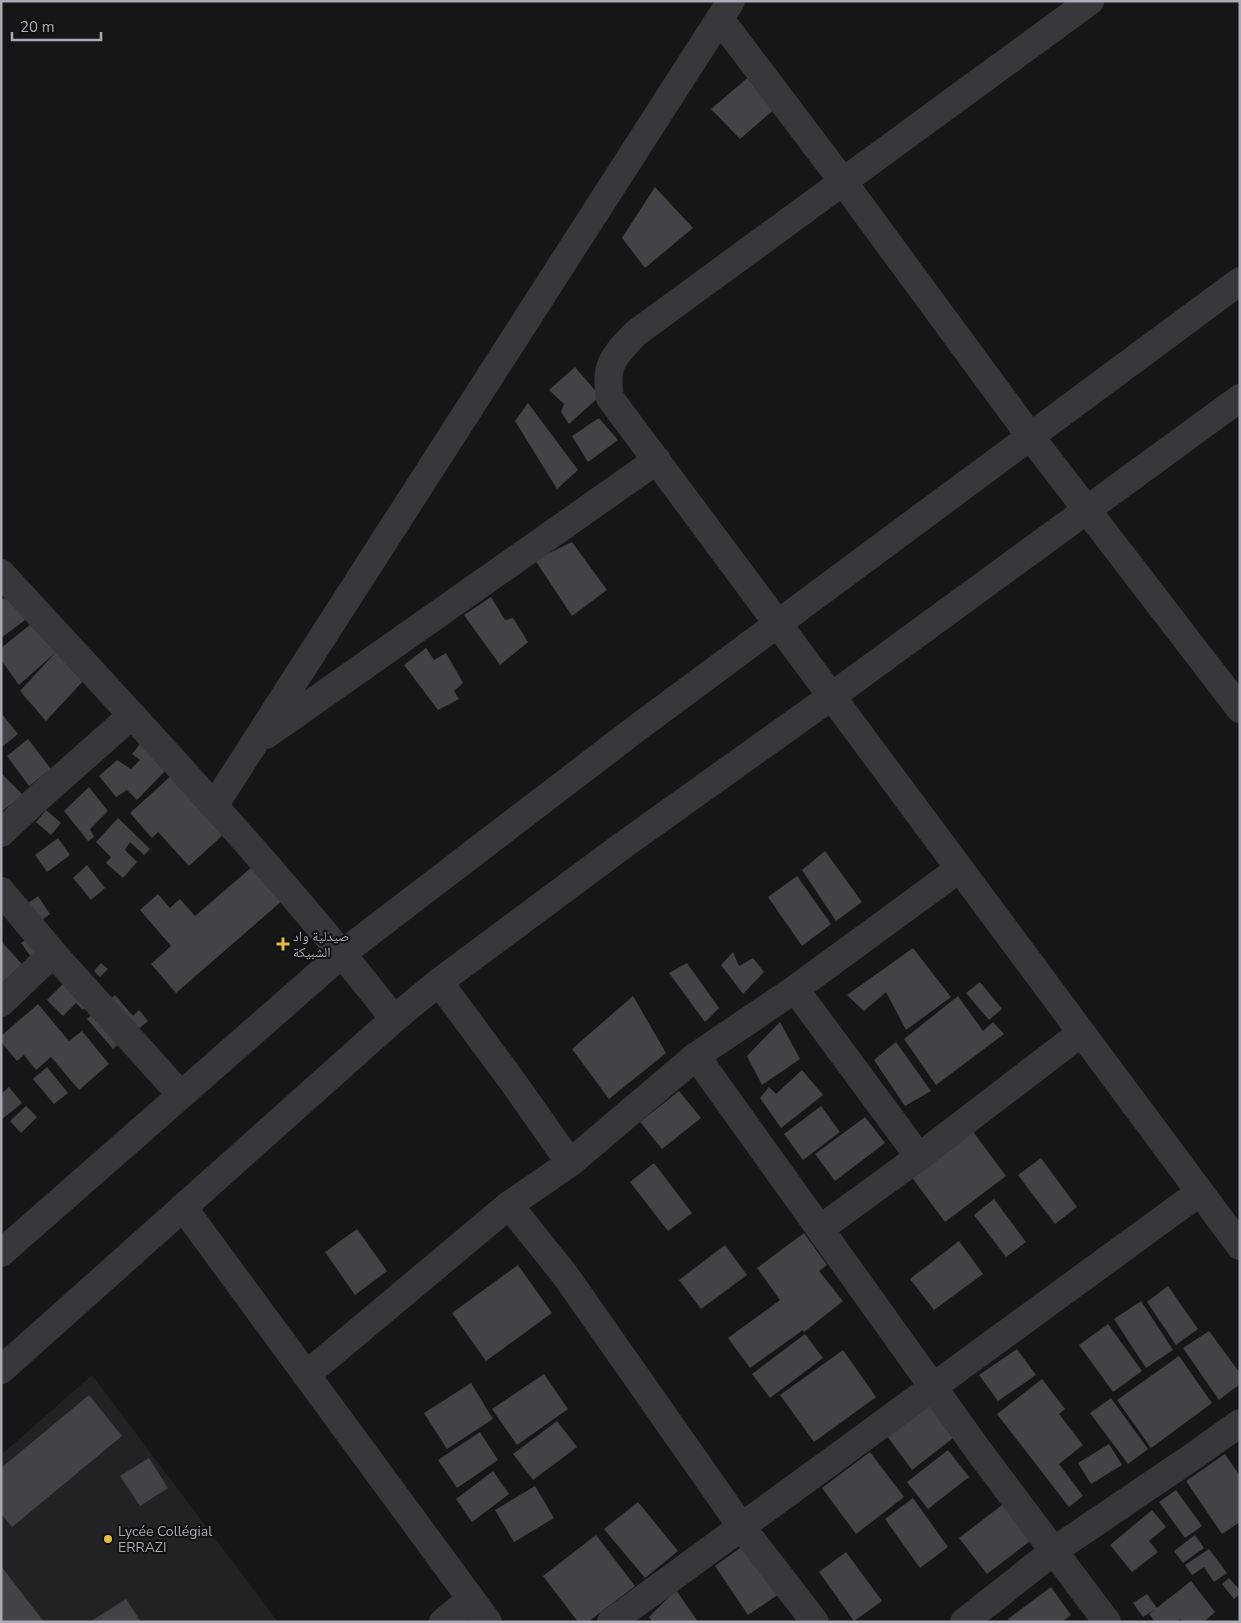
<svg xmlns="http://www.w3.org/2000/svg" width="1241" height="1623" font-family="'Nunito Sans','Noto Naskh Arabic',sans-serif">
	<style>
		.built { fill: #222224 }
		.building { fill: #434347 }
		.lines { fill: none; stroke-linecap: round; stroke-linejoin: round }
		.minor { stroke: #37373c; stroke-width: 28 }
		.poi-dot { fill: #e5bd40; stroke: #111112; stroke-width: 2 }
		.labels { text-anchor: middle; stroke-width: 4; stroke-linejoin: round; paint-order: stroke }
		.poi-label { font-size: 14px; fill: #a9acb7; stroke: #111112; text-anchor: start }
	</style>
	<rect width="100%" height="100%" fill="#161617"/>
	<path class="built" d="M92 1375 278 1622H1V1455Z"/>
	<path class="building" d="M751 75 776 108 740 139 711 109Z
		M655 187 693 228 645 268 622 238Z
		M575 367 600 396 569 424 561 412 564 404 549 390Z
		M528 403 578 470 557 489 515 421Z
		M599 418 618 440 588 462 572 436Z
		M572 542 607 590 572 616 535 560Z
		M11 594 33 614 1 638V600Z
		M491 597 505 620 513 618 528 642 500 665 464 615Z
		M31 624 85 679 46 721 20 691 56 652 19 685 1 660V648Z
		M426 648 434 660 446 653 463 683 454 691 459 699 438 710 404 665Z
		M1 713 18 734 2 747 1 746Z
		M28 739 51 769 29 786 7 756Z
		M141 743 165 771 137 800 127 790 116 797 99 776 117 760 131 769 140 760 132 754Z
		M1 773 23 795 1 812Z
		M172 775 225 833 189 866 158 832 152 838 130 813Z
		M89 787 108 811 90 829 94 837 88 841 64 811Z
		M46 810 61 823 51 835 36 822Z
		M118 818 150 849 144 855 130 842 125 850 137 862 123 878 106 863 111 857 96 842Z
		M58 838 70 855 47 872 35 855Z
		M825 851 862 902 836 921 802 870Z
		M87 865 105 888 91 900 73 878Z
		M253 866 283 900 176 993 151 964 171 946 140 910 158 894 170 908 180 899 195 916Z
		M797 876 831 924 802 946 768 897Z
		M38 896 50 914 33 927 20 909Z
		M32 935 43 947 31 957 21 943Z
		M1 941 22 964 1 984Z
		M913 948 951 997 906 1030 886 992 864 1011 847 995Z
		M733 952 739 966 753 958 764 972 743 994 721 965Z
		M101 963 108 969 100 977 94 971Z
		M687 963 719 1008 705 1022 669 973Z
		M71 976 94 1001 83 1010 76 1003 63 1016 47 1000Z
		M980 982 1002 1009 989 1020 966 993Z
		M115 995 133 1016 139 1010 148 1021 136 1031 106 1003Z
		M633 996 666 1053 609 1099 572 1049Z
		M958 996 983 1031 993 1022 1004 1034 936 1085 904 1039Z
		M38 1004 69 1041 82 1031 109 1064 79 1090 51 1057 36 1070 24 1055 17 1061 1 1042V1036Z
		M99 1009 124 1039 113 1049 87 1019Z
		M780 1022 800 1059 762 1085 747 1056Z
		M896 1042 931 1091 905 1106 874 1060Z
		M47 1067 68 1093 54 1104 33 1079Z
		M802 1070 823 1095 781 1128 760 1098 769 1087 776 1094Z
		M9 1087 22 1103 1 1120V1094Z
		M679 1091 701 1118 662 1149 640 1122Z
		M26 1106 37 1117 21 1133 10 1121Z
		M821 1106 840 1132 803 1160 784 1134Z
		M865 1117 885 1143 835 1181 815 1154Z
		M971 1129 1006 1176 945 1222 910 1175Z
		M1041 1158 1077 1207 1055 1224 1018 1175Z
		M654 1163 692 1213 668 1231 630 1182Z
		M994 1199 1026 1242 1006 1257 974 1215Z
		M357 1229 387 1271 355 1295 325 1252Z
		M804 1233 827 1265 819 1271 843 1301 804 1332 803 1330 750 1368 728 1338 780 1300 757 1268Z
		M959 1241 983 1274 934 1310 910 1279Z
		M725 1245 747 1275 701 1309 679 1280Z
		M518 1265 552 1313 486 1361 452 1313Z
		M1168 1286 1198 1329 1176 1345 1147 1302Z
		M1141 1301 1173 1350 1146 1368 1114 1319Z
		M1108 1324 1142 1371 1113 1392 1079 1345Z
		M1209 1331 1240 1373V1384L1219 1400 1183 1348Z
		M805 1334 823 1358 770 1398 752 1374Z
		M1017 1349 1036 1375 998 1401 979 1375Z
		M843 1350 876 1397 814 1442 780 1395Z
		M1179 1356 1212 1403 1151 1448 1117 1400Z
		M544 1374 568 1409 517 1445 492 1409Z
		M1042 1379 1065 1409 1059 1414 1083 1445 1059 1464 1083 1496 1069 1507 997 1414Z
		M471 1383 493 1419 447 1449 424 1413Z
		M89 1395 122 1436 12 1527 1 1514V1468Z
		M1111 1398 1148 1449 1128 1464 1090 1413Z
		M931 1402 957 1435 912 1470 887 1436Z
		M557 1421 577 1447 533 1480 513 1454Z
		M480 1432 498 1460 457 1488 438 1460Z
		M1109 1444 1122 1465 1091 1484 1078 1463Z
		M948 1450 969 1477 928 1509 907 1482Z
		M870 1452 904 1497 856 1534 822 1488Z
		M1225 1454 1240 1476V1522L1222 1534 1186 1481Z
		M149 1458 168 1488 140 1506 120 1476Z
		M493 1471 509 1494 472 1522 456 1499Z
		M535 1486 554 1518 514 1542 495 1510Z
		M1176 1490 1202 1526 1185 1538 1159 1502Z
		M913 1498 948 1547 920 1568 885 1519Z
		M638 1502 678 1551 645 1578 604 1529Z
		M1006 1502 1034 1538 987 1574 959 1538Z
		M1152 1510 1166 1527 1149 1541 1158 1552 1132 1572 1110 1545Z
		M596 1535 635 1586 588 1622H578L543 1576Z
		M1195 1535 1204 1548 1183 1563 1174 1551Z
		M747 1543 782 1592 748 1615 715 1566Z
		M1209 1549 1227 1573 1214 1582 1204 1567 1192 1575 1185 1565Z
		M846 1552 882 1601 854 1621 819 1572Z
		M1 1566 44 1622H1Z
		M1229 1578 1240 1590V1594L1234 1599 1222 1584Z
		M1191 1581 1215 1612 1204 1622H1183L1180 1619 1177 1622H1155L1149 1614Z
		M1051 1587 1071 1615 1062 1622H1010L1008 1619Z
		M676 1590 698 1622H652L649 1617Z
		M1147 1594 1157 1608 1143 1617 1133 1603Z
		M126 1599 141 1622H90Z"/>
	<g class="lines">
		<path class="minor" d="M1090 1 636 333C614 356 604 364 610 398L1240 1246
			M720 19 844 183 1030 436 1240 709
			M1 573C135 719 272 863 394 1019
			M266 735 657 460
			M214 806 731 1
			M1 833 36 800 132 715
			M1 891 53 953 181 1095
			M439 982 513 1082 570 1163
			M795 989 919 1157
			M1 1003 53 953
			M696 1056 978 1450 1107 1622
			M509 1205 565 1275 741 1526 815 1622
			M183 1207 488 1622
			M821 1228 919 1157 1081 1033
			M1 1253 343 953 637 728 1240 281
			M1 1370 394 1019 439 982 622 846 832 696 1240 398
			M306 1375 509 1205 570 1163 696 1056 795 989 959 869
			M443 1622 471 1599
			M611 1622 1200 1192
			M964 1622 1055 1550 1195 1455 1240 1423"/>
	</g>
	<g class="poi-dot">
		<path d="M280.5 936.5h5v5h5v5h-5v5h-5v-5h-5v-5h5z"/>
		<circle cx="108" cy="1539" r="5"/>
	</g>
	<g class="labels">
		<g class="poi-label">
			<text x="293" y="941">صيدلية واد<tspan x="293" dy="16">الشبيكة</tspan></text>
			<text x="118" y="1536">Lycée Collégial<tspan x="118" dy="16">ERRAZI</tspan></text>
		</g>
	</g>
	<rect width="1241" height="1623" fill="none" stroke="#a9acb7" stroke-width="5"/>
	<path d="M12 32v8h89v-8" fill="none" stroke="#a9acb7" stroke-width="2.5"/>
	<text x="20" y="32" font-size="15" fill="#a9acb7" stroke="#111112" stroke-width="4" paint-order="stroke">20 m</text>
</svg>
